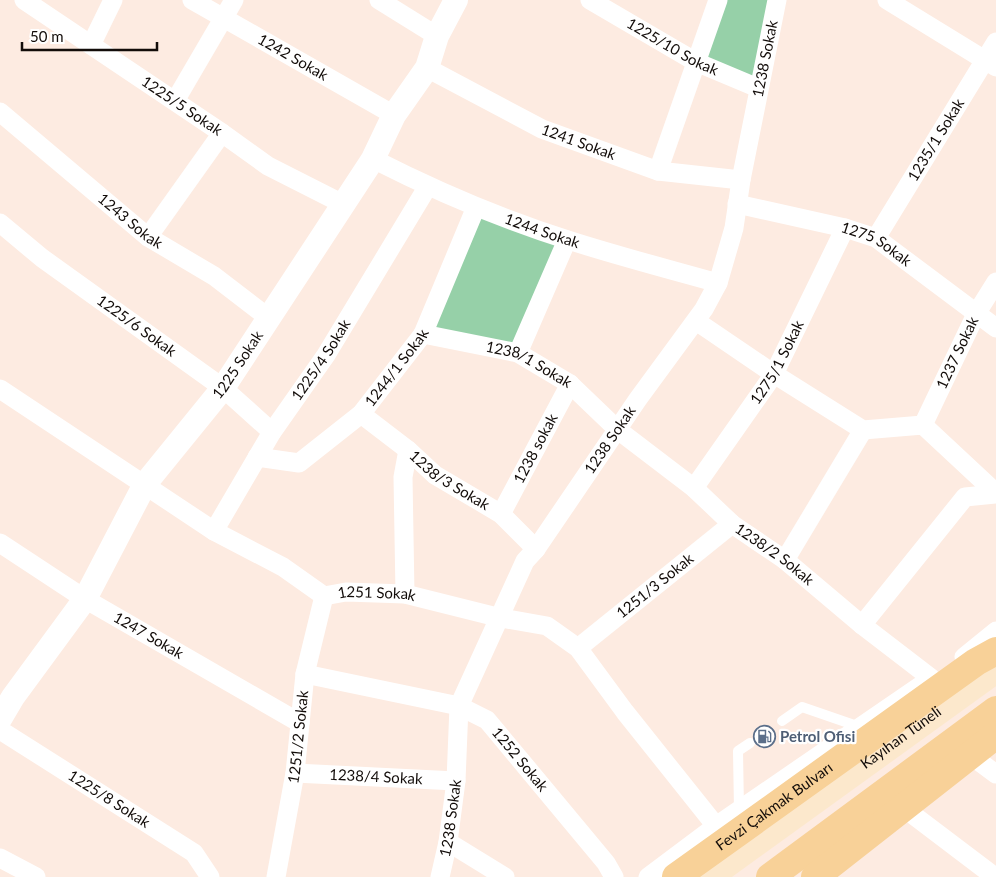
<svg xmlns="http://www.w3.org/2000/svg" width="996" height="877" font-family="Lato,sans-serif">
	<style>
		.green { fill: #96d0a8 }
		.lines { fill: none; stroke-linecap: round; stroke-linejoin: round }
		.service { stroke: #fff; stroke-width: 10 }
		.minor { stroke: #fff; stroke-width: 19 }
		.tertiary { stroke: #fff; stroke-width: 24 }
		.secondary { stroke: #fce8cc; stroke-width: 28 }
		.primary { stroke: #f8d198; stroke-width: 28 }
		.labels { text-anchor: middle; stroke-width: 4.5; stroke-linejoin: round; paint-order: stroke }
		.street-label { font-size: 15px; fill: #120c09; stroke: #fff }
		.service-label { font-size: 15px; font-weight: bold; fill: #4e5e75; stroke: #fff; text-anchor: start }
	</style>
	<rect width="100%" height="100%" fill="#fdebe1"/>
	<path class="green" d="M718 0H777L758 88 696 62Z
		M476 207 567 240 518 353 423 334Z"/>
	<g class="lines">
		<path class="service" d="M782 721 802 707 860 727
			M739 810 738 751 750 743"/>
		<g class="minor">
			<path id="s1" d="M24 0 222 133 268 166 343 204"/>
			<path id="s2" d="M192 0 394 115"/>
			<path d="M379 0 437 36"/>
			<path id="s3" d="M590 0 696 62 758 88"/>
			<path d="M887 0 996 67"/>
			<path d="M91 45 113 0"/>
			<path id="s4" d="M427 68 542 129 658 171 741 180"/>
			<path d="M175 101 234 0"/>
			<path id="s5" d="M0 112 148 237 214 276 270 319"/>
			<path id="s6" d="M373 159C436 191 501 219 568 240 618 256 668 269 718 283"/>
			<path d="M658 171 718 0"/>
			<path id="s7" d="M737 204 845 228 876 238 996 328"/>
			<path id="s8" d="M0 223 42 258 223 388 272 432"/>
			<path d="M148 237 222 133"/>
			<path id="s9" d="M876 238 996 42"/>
			<path d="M696 321 774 374 863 430 923 425 996 493"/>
			<path id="s10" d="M423 334 518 353 570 384 618 430 694 488 732 524 785 560 862 625 931 678"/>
			<path d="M518 353 567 240"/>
			<path id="s11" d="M0 389 214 531 283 567 324 596 346 592 405 594 501 618 547 626 578 648 625 712 716 826"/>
			<path id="s12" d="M361 414 408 450 435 475 501 514 536 549"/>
			<path id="s13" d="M923 425 976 314 996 282"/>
			<path id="s14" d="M257 457 299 463 361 414 423 334 476 207"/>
			<path id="s15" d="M694 488 774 374 845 228"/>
			<path id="s16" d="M501 514 570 384"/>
			<path id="s17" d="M214 531 272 432 326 355 428 186"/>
			<path id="s18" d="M0 543 85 599 300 723"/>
			<path d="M785 560 863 430"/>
			<path d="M405 594 403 477 408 450"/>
			<path d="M862 625 965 497 996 494"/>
			<path id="s19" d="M578 648 732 524"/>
			<path d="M964 657 996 631"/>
			<path id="s20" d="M305 674 459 706 487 720 606 863 614 877"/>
			<path id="s21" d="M0 730 194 853 210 877"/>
			<path d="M969 754 996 774"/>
			<path id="s22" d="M295 773 456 781"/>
			<path d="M904 808 995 877"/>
			<path d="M448 842 505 877"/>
			<path d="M0 858 36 877"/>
			<path id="s23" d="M276 877 295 773 305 674 324 596"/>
			<path id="s24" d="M440 877 448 842 456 781 459 706 525 561 536 549 638 399 704 309 718 283 734 228 741 180 777 0"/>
			<path d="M648 877 716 826 920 686"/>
		</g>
		<path class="tertiary" id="s25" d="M0 719 13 697 85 599 145 484 223 388 373 159 394 115 427 68 437 36 456 0"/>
		<path class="secondary" id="s26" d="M708 877 996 669"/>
		<g class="primary">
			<path id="s27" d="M676 877 976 662 996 651"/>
			<path d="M770 877 996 710"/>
			<path d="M815 877 996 735"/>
		</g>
	</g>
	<defs>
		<symbol id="fuel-ring" viewBox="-11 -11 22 22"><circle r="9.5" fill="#fff" stroke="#5c6f8a" stroke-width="1.5"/><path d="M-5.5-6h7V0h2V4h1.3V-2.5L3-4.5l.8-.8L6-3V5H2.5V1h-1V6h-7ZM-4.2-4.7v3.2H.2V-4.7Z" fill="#5c6f8a"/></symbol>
	</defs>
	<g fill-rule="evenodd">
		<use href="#fuel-ring" x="752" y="724" width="25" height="25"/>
	</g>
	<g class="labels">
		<g class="street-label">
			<text dy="5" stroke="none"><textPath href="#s3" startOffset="95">1225/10 Sokak</textPath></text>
			<text dy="5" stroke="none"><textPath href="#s2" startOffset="116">1242 Sokak</textPath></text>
			<text dy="5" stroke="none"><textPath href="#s24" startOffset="900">1238 Sokak</textPath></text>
			<text dy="5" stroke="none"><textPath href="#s1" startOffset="190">1225/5 Sokak</textPath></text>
			<text dy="5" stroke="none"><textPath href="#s9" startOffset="115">1235/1 Sokak</textPath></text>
			<text dy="5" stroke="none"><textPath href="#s4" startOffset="169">1241 Sokak</textPath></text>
			<text dy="5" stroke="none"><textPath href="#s5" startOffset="170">1243 Sokak</textPath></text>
			<text dy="5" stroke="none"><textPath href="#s6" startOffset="184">1244 Sokak</textPath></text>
			<text dy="5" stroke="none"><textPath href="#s7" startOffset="146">1275 Sokak</textPath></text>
			<text dy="5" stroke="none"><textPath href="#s8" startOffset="171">1225/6 Sokak</textPath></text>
			<text dy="5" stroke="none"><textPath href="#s13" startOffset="80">1237 Sokak</textPath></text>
			<text dy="5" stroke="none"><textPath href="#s17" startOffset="202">1225/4 Sokak</textPath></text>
			<text dy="5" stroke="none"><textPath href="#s15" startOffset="151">1275/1 Sokak</textPath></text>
			<text dy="5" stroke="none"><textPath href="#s25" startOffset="428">1225 Sokak</textPath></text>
			<text dy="5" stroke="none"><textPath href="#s14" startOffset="180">1244/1 Sokak</textPath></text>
			<text dy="5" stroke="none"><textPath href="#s10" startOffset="111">1238/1 Sokak</textPath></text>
			<text dy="5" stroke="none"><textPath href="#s24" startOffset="480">1238 Sokak</textPath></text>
			<text dy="5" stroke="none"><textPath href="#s16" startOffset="74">1238 sokak</textPath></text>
			<text dy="5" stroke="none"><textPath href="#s12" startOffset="111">1238/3 Sokak</textPath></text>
			<text dy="5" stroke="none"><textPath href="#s10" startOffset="424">1238/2 Sokak</textPath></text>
			<text dy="5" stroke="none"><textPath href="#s19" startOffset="99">1251/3 Sokak</textPath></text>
			<text dy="5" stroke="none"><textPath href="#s11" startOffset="438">1251 Sokak</textPath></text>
			<text dy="5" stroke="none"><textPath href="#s18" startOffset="175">1247 Sokak</textPath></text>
			<text dy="5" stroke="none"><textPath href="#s23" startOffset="142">1251/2 Sokak</textPath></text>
			<text dy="5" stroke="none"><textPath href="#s26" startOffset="238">Kayıhan Tüneli</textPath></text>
			<text dy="5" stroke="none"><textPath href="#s20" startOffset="240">1252 Sokak</textPath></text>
			<text dy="5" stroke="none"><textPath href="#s22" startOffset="81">1238/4 Sokak</textPath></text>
			<text dy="5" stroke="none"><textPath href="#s21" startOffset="129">1225/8 Sokak</textPath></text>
			<text dy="5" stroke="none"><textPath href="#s27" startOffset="121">Fevzi Çakmak Bulvarı</textPath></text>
			<text dy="5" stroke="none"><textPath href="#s24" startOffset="60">1238 Sokak</textPath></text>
		</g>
		<g class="service-label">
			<text x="780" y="742">Petrol Ofisi</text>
		</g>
	</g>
	<path d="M22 42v8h135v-8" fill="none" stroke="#120c09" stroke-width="2.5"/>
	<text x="30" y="42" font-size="15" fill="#120c09" stroke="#ffffff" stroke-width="4" paint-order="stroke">50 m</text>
</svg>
